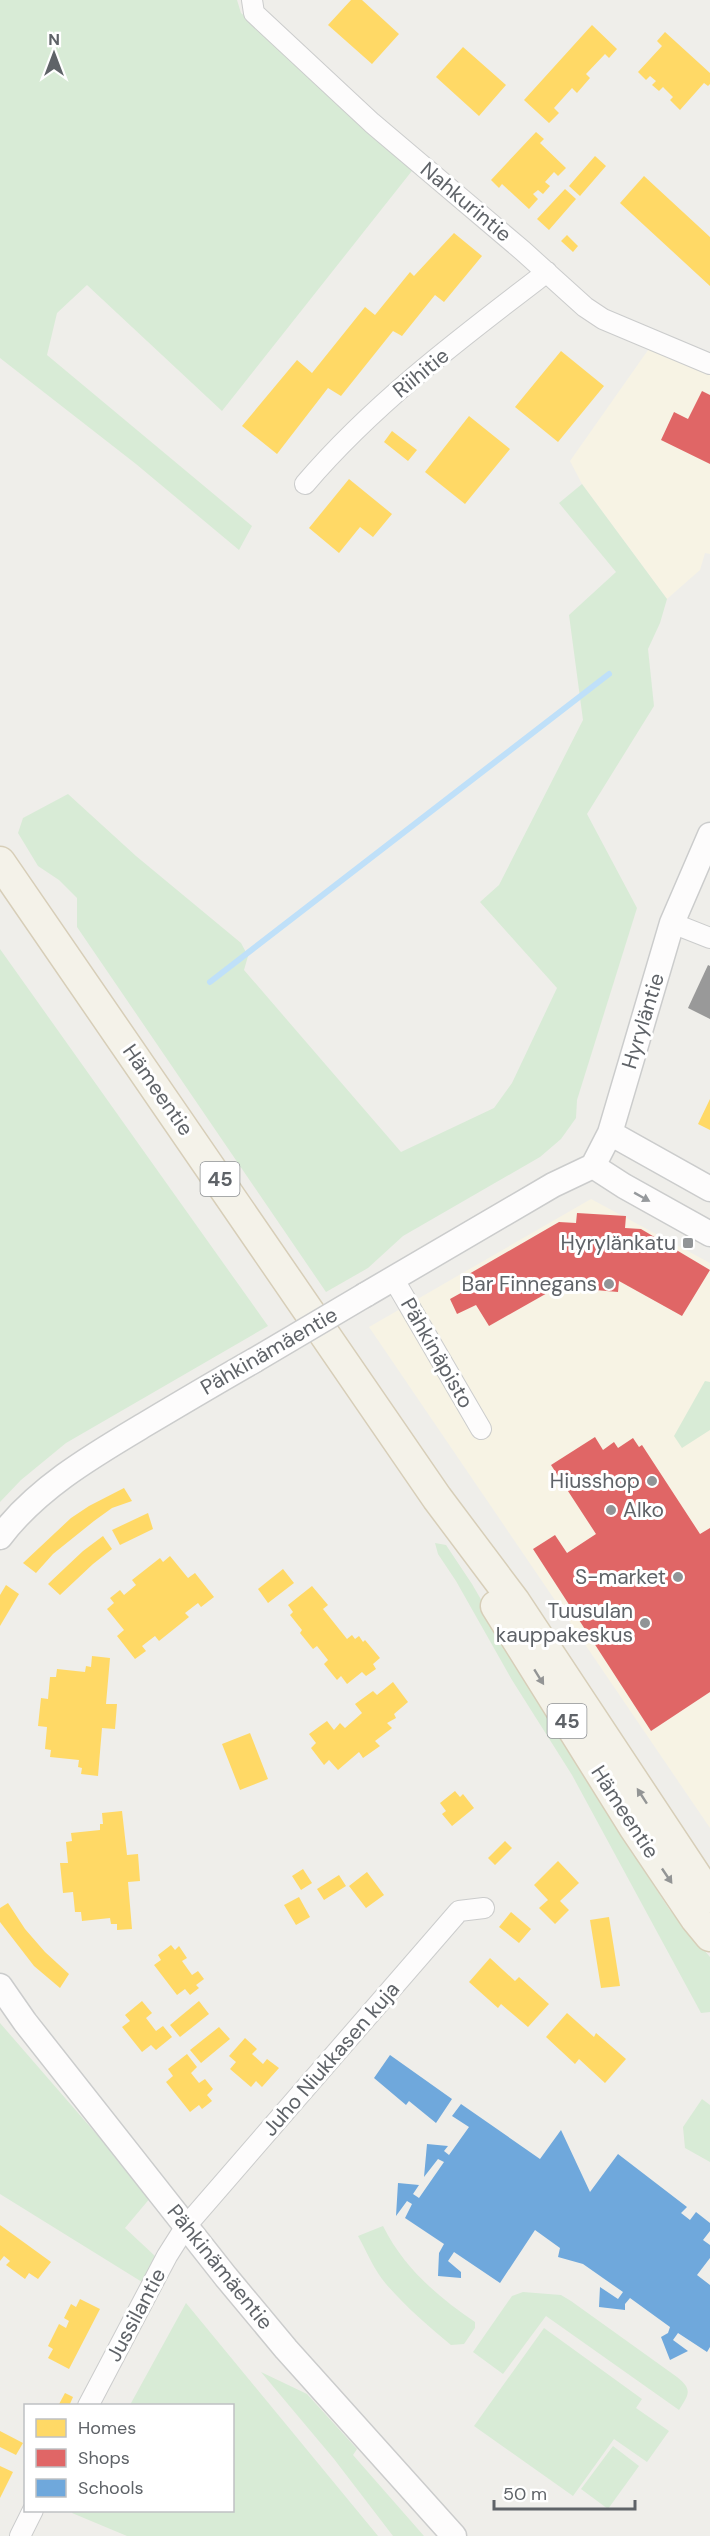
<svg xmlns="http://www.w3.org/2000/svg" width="710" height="2536" font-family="'DM Sans',sans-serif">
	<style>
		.commercial { fill: #f7f3e4 }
		.green { fill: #d8ebd6 }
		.homes { fill: #ffd966 }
		.shops { fill: #e06666 }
		.schools { fill: #6fa8dc }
		.industry { fill: #999 }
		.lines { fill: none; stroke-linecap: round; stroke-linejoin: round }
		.stream { stroke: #bfe0f9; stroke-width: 6 }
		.minor-casing { stroke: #cbcccc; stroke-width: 22 }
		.tertiary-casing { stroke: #cbcccc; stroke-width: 27 }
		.primary-casing { stroke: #d7ceb8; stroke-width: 33 }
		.minor { stroke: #fdfcfc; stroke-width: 20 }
		.tertiary { stroke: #fdfcfc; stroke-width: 24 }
		.primary { stroke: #f4f2e9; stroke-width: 30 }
		.tertiary-bridge-casing { stroke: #cbcccc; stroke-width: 27; stroke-linecap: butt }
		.tertiary-bridge { stroke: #fdfcfc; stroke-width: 24 }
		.oneway { fill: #96999c }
		.oneway2 { fill: #939595 }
		.poi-dot { fill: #919496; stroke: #fff; stroke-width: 2 }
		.labels { text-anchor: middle; stroke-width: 6; stroke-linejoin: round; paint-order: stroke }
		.shield { fill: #fff; stroke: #8f9295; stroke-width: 1.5 }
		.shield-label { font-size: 20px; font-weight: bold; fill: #5f6368 }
		.street-label { font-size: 21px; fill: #5f6368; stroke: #fff }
		.poi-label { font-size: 21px; fill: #5f6368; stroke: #fff; text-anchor: end }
	</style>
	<rect width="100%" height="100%" fill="#efeeea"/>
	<path class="commercial" d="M653 343 710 367V554L705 553 700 570 667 599 582 484 570 461Z
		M591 1199 710 1263V1828L369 1327Z"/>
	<path class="green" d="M0 0H237L241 13 415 167 222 411 87 285 57 313 47 355 252 526 239 550 136 464 0 358Z
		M582 484 667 599 660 623 648 649 654 706 587 814 637 908 577 1100 576 1118 561 1139 540 1157 403 1236 368 1268 326 1292 77 927V898L59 880 38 866 18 833 23 818 68 794 136 856 241 943 248 956 244 970 401 1152 494 1108 512 1083 557 988 480 902 499 885 583 720 569 615 616 572 559 503Z
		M0 949 268 1326 66 1443 21 1480 0 1502Z
		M705 1381 710 1382V1430L682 1448 674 1436Z
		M435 1543 446 1545 472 1584 580 1771 669 1909 710 1957V2012L701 2013 572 1775 512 1680 456 1581 438 1554Z
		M0 2023 151 2197 125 2228 155 2256 142 2282 0 2194Z
		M702 2099 710 2105V2162L685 2148 683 2127Z
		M383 2226C404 2268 437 2296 475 2322V2328L464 2344 451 2345C428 2326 405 2306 386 2284 374 2270 367 2252 358 2236Z
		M523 2292 561 2295 571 2301 677 2377C693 2390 689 2394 679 2410L546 2316 503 2374 473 2352 512 2296Z
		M186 2303 378 2536H127L72 2513 73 2510H232V2406L130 2405Z
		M544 2328 642 2399 636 2408 669 2431 647 2462 614 2439 573 2496 474 2426Z
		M261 2372 307 2394 357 2449 353 2455 424 2536H393L334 2459Z
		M613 2446 639 2466 608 2509 581 2489Z"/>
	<path class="homes" d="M351 0H362L399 34 372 64 328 25Z
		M592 25 617 49 609 58 605 54 586 74 590 78 577 93 572 88 554 108 559 113 549 123 524 100Z
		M665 32 710 73V84L708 86 704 83 680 110 670 100 673 97 663 87 659 91 652 85 656 81 650 76 646 80 638 72 662 46 657 41Z
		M463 47 506 85 479 116 436 77Z
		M536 132 544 139 540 143 566 168 558 176 554 172 545 182 550 186 543 194 538 190 533 194 538 199 529 209 502 184 499 188 491 180Z
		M595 156 606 166 580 196 569 186Z
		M644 176 710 237V286L620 203Z
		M565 189 576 199 549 230 537 219Z
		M454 233 482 256 444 302 435 295 402 336 393 331 341 396 328 388 277 454 242 426 297 360 312 373 365 307 375 315 410 272 414 276Z
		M567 235 578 246 573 252 561 241Z
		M561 351 604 386 558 442 515 407Z
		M469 416 510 449 465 504 425 472Z
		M392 431 417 450 408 461 384 442Z
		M349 479 392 514 373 537 360 527 339 553 309 528Z
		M710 1099V1130L698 1124Z
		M124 1488 132 1501 112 1508 94 1521 53 1554 36 1573 23 1563 71 1518 89 1506Z
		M148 1513 153 1529 120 1545 112 1530Z
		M103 1536 112 1549 93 1564 60 1595 48 1584 83 1551Z
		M170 1556 188 1578 195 1573 214 1597 201 1607 198 1603 185 1613 189 1617 159 1641 155 1636 142 1646 146 1651 135 1659 117 1636 124 1630 107 1609 114 1603 110 1598 120 1590 124 1595 136 1585 132 1580 160 1558 163 1562Z
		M283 1569 294 1583 268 1603 258 1589Z
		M6 1585 19 1594 0 1626V1595Z
		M312 1586 328 1605 323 1609 347 1639 352 1635 355 1639 359 1636 363 1642 365 1640 380 1658 373 1664 376 1669 366 1676 362 1672 347 1684 341 1676 337 1680 324 1664 328 1660 317 1646 313 1649 300 1633 302 1630 290 1615 293 1612 288 1605Z
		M92 1656 110 1658 106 1704H117L115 1729 102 1728 98 1776 81 1774 82 1768 78 1767 79 1760 50 1757 51 1750 45 1749 47 1727 38 1726 41 1698 48 1699 50 1677H56L57 1669 85 1672 86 1666 91 1667Z
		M393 1682 408 1702 394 1714 396 1718 387 1723 392 1728 375 1741 380 1746 363 1758 359 1752 338 1770 329 1760 324 1765 311 1748 316 1743 309 1734 327 1721 334 1730 340 1723 345 1728 362 1713 355 1704 373 1691 377 1695Z
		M250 1733 268 1779 240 1790 222 1744Z
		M455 1791 460 1797 463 1794 474 1808 452 1826 442 1814 446 1811 440 1803Z
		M122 1811 127 1855 138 1854 140 1881 128 1882 132 1929 117 1930V1924H111L110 1918 82 1921 81 1912H75L73 1892 63 1893 60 1863H68L66 1842 72 1841 71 1833 100 1830V1824H103L102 1813Z
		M505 1841 512 1848 495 1865 488 1858Z
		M558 1861 579 1883 560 1901 569 1910 555 1924 539 1908 548 1900 534 1885Z
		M303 1869 312 1883 301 1890 292 1876Z
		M367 1872 384 1895 366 1908 349 1886Z
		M339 1875 346 1886 324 1900 317 1889Z
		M299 1897 310 1917 296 1925 284 1905Z
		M8 1903 25 1929 45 1952 69 1974 60 1988 34 1966 0 1922V1908Z
		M511 1912 531 1929 519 1943 499 1927Z
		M609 1917 620 1986 601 1988 590 1920Z
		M171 1945 175 1950 179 1946 187 1958 182 1961 192 1975 198 1971 204 1979 196 1985 199 1988 190 1995 185 1989 177 1995 154 1965 161 1960 158 1955Z
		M490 1958 515 1981 519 1977 549 2004 528 2027 501 2004 498 2008 469 1982Z
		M142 2001 152 2013 146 2018 156 2031 163 2026 172 2037 156 2050 151 2045 142 2052 122 2027 130 2021 125 2015Z
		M199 2001 209 2014 180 2037 170 2025Z
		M567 2013 594 2037 596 2033 626 2059 605 2083 579 2059 575 2064 546 2037Z
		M219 2027 230 2039 201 2063 190 2050Z
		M245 2038 257 2049 252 2054 263 2064 267 2059 279 2068 262 2087 256 2081 251 2087 230 2069 236 2062 229 2056Z
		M187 2054 197 2067 191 2073 199 2083 205 2079 213 2089 207 2095 212 2101 202 2109 199 2105 190 2112 166 2082 173 2076 168 2069Z
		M0 2225 51 2262 38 2279 29 2273 25 2279 6 2265 10 2261 4 2256 0 2261Z
		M80 2299 100 2309 69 2369 48 2358 53 2349 48 2346 59 2324 66 2328 69 2321 64 2318 71 2304 76 2307Z
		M65 2393 73 2397 69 2406H58Z
		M0 2431 23 2443 16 2455 0 2447Z
		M0 2466 13 2472 0 2498Z"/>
	<path class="shops" d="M702 391 710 395V464L661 440 674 412 688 419Z
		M577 1213 626 1216 625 1228 641 1229 710 1270 682 1316 619 1281 618 1292 572 1288V1279L489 1326 476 1305 457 1314 450 1299 468 1289 462 1278 559 1222 576 1223Z
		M595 1437 603 1450 614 1442 618 1448 633 1438 639 1447 642 1445 700 1534 710 1528V1692L651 1731 533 1549 555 1535 567 1553 596 1534 551 1465Z"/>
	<path class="schools" d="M390 2055 452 2099 436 2123 409 2101 406 2105 374 2078Z
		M461 2104 540 2159 561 2130 590 2192 618 2154 687 2207 681 2213 690 2220 696 2212 710 2223V2231L703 2240 710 2245V2258L697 2275 710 2285V2347L707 2352 678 2333 673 2340 688 2351 670 2360 661 2337 668 2333 670 2327 630 2298 625 2304V2310L599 2307 600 2287 618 2299 623 2292 583 2264 558 2257 560 2248 535 2230 500 2283 454 2252 448 2261 461 2272V2278L438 2276 439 2253 444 2244 405 2218 412 2204 407 2201 396 2216 398 2183 419 2185 413 2194 419 2198 444 2162 438 2159 424 2177 427 2144 448 2146 444 2151 449 2155 469 2127 452 2116Z"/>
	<path class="industry" d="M708 965 710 966V1019L688 1008Z"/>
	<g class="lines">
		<path class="stream" d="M210 982 609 674"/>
		<defs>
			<path id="minor" d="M252 0 254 13 372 123 523 251 585 307 603 319 710 364
				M305 484C374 403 462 337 547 272
				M672 923 710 938
				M393 1278 481 1429
				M88 2406 167 2256 186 2226 459 1911 484 1908
				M20 2536 33 2510"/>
			<path id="tertiary" d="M610 1133 710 1189
				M593 1166 624 1186 710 1234
				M365 1295 553 1185 593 1166 610 1133 672 923 710 835
				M0 1537C37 1488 92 1456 144 1425 181 1403 218 1381 255 1360
				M0 1986 25 2022 226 2277 286 2349 454 2536"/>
			<path id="primary" d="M0 862 437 1498 515 1602 710 1897
				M496 1606 634 1827 696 1919 710 1936"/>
		</defs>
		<use href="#minor" class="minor-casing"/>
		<use href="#tertiary" class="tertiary-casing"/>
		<use href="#primary" class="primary-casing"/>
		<use href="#minor" class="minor"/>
		<use href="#tertiary" class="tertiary"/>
		<use href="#primary" class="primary"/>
		<defs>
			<path id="tertiary-bridge" d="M255 1360 365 1295"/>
		</defs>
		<use href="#tertiary-bridge" class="tertiary-bridge-casing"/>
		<use href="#tertiary-bridge" class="tertiary-bridge"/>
	</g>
	<defs><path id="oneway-solid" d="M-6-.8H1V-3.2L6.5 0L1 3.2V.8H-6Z" transform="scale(1.5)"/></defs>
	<use class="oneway" href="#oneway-solid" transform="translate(642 1197) rotate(29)"/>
	<g class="oneway2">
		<use href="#oneway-solid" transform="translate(539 1677) rotate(58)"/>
		<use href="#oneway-solid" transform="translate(642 1796) rotate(-123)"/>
		<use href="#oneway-solid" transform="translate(667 1876) rotate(56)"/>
	</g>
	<g class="poi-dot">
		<rect x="682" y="1237" width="12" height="12" rx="3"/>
		<circle cx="609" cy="1284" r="6"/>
		<circle cx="652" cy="1481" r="6"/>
		<circle cx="611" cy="1510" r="6"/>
		<circle cx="678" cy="1577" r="6"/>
		<circle cx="645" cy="1623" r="6"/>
	</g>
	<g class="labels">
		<g class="shield">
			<rect x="200.5" y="1162" width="39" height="34" rx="4.5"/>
			<rect x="547.5" y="1704" width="39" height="34" rx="4.5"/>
		</g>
		<g class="shield-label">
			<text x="220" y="1186">45</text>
			<text x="567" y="1728">45</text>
		</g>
		<g class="street-label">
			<text transform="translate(466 202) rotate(40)" y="7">Nahkurintie</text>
			<text transform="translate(421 373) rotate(-39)" y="7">Riihitie</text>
			<text transform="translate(643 1021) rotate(-73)" y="7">Hyryläntie</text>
			<text transform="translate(158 1090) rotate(55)" y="7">Hämeentie</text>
			<text transform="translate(269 1351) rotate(-30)" y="7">Pähkinämäentie</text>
			<text transform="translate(437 1353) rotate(60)" y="7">Pähkinäpisto</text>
			<text transform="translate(625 1812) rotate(57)" y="7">Hämeentie</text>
			<text transform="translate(331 2059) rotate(-49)" y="7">Juho Niukkasen kuja</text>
			<text transform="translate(220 2267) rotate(51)" y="7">Pähkinämäentie</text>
			<text transform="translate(136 2315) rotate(-62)" y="7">Jussilantie</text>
		</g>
		<g class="poi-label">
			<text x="676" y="1250">Hyrylänkatu</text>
			<text x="597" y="1291">Bar Finnegans</text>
			<text x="640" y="1488">Hiusshop</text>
			<text x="623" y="1517" text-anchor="start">Alko</text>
			<text x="666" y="1584">S-market</text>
			<text x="633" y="1618">Tuusulan<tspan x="633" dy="24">kauppakeskus</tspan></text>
		</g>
	</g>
	<rect x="24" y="2404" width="210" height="108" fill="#ffffff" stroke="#bfc1c3" stroke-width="1.5"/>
	<rect x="36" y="2419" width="30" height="18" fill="#ffd966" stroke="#bfc1c3" stroke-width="1.5"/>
	<text x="78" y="2434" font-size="18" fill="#5f6368">Homes</text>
	<rect x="36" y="2449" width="30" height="18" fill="#e06666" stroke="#bfc1c3" stroke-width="1.5"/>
	<text x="78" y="2464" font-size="18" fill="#5f6368">Shops</text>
	<rect x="36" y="2479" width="30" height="18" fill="#6fa8dc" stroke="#bfc1c3" stroke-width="1.5"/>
	<text x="78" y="2494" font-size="18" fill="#5f6368">Schools</text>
	<g transform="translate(54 54)" stroke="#ffffff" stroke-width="4.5" paint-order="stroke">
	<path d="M0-4.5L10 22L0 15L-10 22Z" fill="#5f6368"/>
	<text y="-9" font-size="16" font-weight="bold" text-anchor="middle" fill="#5f6368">N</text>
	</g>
	<path d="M494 2500v9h141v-9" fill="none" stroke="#5f6368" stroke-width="3"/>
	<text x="503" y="2500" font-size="18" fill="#5f6368" stroke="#ffffff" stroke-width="4.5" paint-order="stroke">50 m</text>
</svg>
